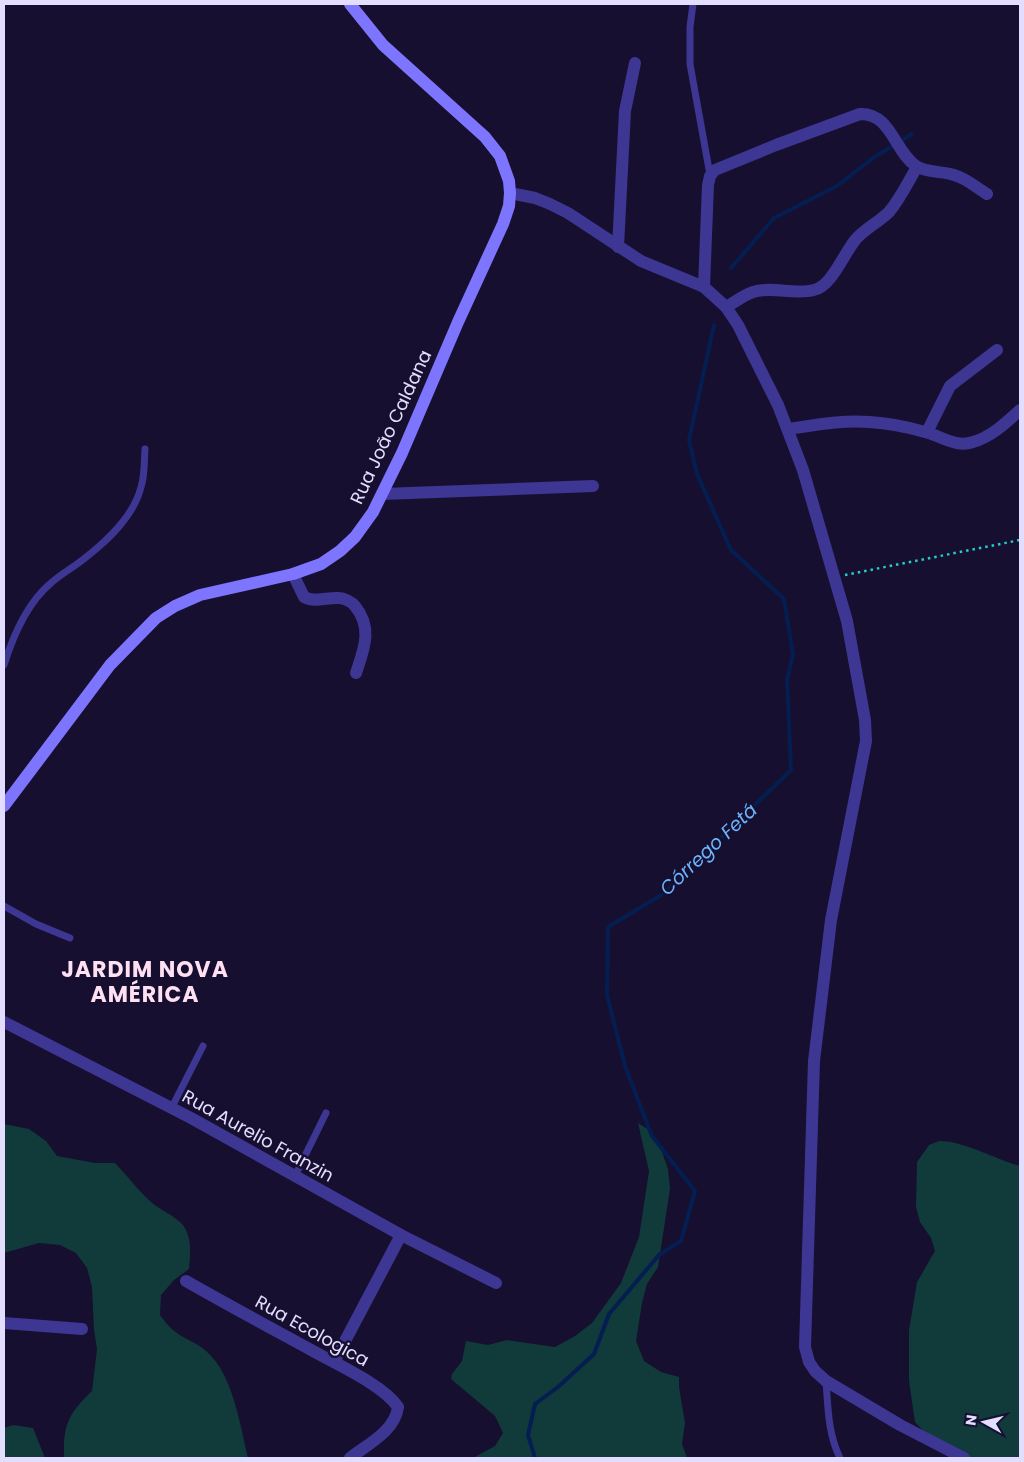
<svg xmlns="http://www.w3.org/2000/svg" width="1024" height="1462" font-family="Poppins,sans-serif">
  <rect width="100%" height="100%" fill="#160f2f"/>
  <g fill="#113a3a">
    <path d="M638,1123l11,7 11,16 8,23 2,20 -12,78 -11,17 -5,19 -6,38 8,20 17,11 18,5v10l6,36 -3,21 5,14h-214l22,-12 8,-13 -8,-17 -44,-37 1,-5 10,-13 4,-20 22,4 19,-5 48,7 20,-11 17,-13 29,-40 18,-46 10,-66z"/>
    <path d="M4,1124l25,5 17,12 11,15 38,7h20c14,14 25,31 41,43 10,7 25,13 30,24 6,12 4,27 3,39l-15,11 -13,15 -1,20c4,5 8,11 13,15 9,8 23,12 33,21 27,23 34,74 42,107h-184c-1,-33 4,-44 28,-67l5,-42 -3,-19 -2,-43 -5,-19 -11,-15 -16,-8 -21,-2 -35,10z"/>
    <path d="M939,1141c25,0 56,18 81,25v292h-54l-39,-23 -12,-13 -6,-41v-51l8,-48 18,-31 -4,-13 -11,-16 -4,-15 1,-45 12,-17z"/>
    <path d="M13,1425l20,3 12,30h-41v-30z"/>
  </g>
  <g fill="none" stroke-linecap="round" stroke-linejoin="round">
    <g stroke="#051e52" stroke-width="4">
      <path d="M731,268l43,-50 63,-32 36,-28 39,-24"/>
      <path d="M535,1458l-7,-23 7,-31 23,-17 36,-33 15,-40 50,-59 22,-14 14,-50 -43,-55 -27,-70 -18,-71 1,-68 55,-33 128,-124 -4,-90 6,-25 -9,-56 -53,-49 -34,-76 -8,-34 25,-115"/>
    </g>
    <path stroke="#24cdca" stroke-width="2.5" stroke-dasharray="2.5 4" stroke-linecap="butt" d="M845,575l175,-35"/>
    <g stroke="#3d3693" stroke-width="7">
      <path d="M693,4l-3,23v37l20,111"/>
      <path d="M4,665c9,-29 23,-62 47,-82 10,-9 23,-16 34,-25 23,-18 49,-42 56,-71 4,-12 3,-26 4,-38"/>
      <path d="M4,906l32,18 34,14"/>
      <path d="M171,1109l32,-63"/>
      <path d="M295,1176l31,-63"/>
      <path d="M826,1381c2,27 2,53 14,77"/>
    </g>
    <g stroke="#3d3693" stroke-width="12">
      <path d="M510,193l25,5 15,6 18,9 73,48 63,26 22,20 12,18 40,80 25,65 44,151 18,99 1,21 -35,179 -17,141 -9,286 4,15 6,9 11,10 74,44 64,33"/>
      <path d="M618,247l7,-136 10,-48"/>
      <path d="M704,287l4,-102 2,-9 5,-6 61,-25 84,-31c31,-1 34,37 56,52 10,7 27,5 38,9 12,3 23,13 33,19"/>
      <path d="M726,307c9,-5 18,-12 27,-15 19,-6 41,3 61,-2 18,-4 30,-37 42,-51 10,-11 23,-17 33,-27 11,-13 19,-30 28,-45"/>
      <path d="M789,429c26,-4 53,-9 80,-7 18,1 39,5 56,10 16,4 31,16 48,10 18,-5 34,-20 47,-32"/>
      <path d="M927,432l23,-46 47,-36"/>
      <path d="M383,494l210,-8"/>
      <path d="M293,574l11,23c11,6 23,0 35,1 5,0 13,4 16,8 18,22 9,43 1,67"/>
      <path d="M4,1022l187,96 210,117 95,48"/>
      <path d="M186,1281c42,24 85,47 127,70 25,14 70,34 85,56 -3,24 -30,37 -48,51"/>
      <path d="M4,1323l78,6"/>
      <path d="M334,1362l67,-127"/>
    </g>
    <path stroke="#7e75ff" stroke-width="12" d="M4,806l106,-141 46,-47 19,-12 25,-11 93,-21 28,-10 19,-13 15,-14 18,-25 29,-59 56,-131 45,-98 6,-18 1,-13 -1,-12 -9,-25 -15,-19 -102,-92 -33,-41"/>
  </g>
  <g text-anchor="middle" stroke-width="5" stroke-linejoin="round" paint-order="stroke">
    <g font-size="18" fill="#e3deff" stroke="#160f2f">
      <text transform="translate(391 427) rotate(-65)" y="6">Rua João Caldana</text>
      <text transform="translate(258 1136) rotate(29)" y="6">Rua Aurelio Franzin</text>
      <text transform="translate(312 1331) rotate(29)" y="6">Rua Ecologica</text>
    </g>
    <g font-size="19" font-style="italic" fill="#6cb4ff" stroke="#160f2f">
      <text transform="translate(708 849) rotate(-43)" y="7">Córrego Fetá</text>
    </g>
    <g font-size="22" font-weight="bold" letter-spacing="1" fill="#ffe0f2" stroke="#160f2f">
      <text x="145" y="977">JARDIM NOVA<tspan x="145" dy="25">AMÉRICA</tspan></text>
    </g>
  </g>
  <rect width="1024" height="1462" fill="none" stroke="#e3deff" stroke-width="10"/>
  <g transform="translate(984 1422) rotate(278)" stroke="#160f2f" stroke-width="4" paint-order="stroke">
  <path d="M0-4L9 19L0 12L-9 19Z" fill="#e3deff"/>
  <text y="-8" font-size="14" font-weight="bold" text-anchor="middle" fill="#e3deff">N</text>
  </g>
</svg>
